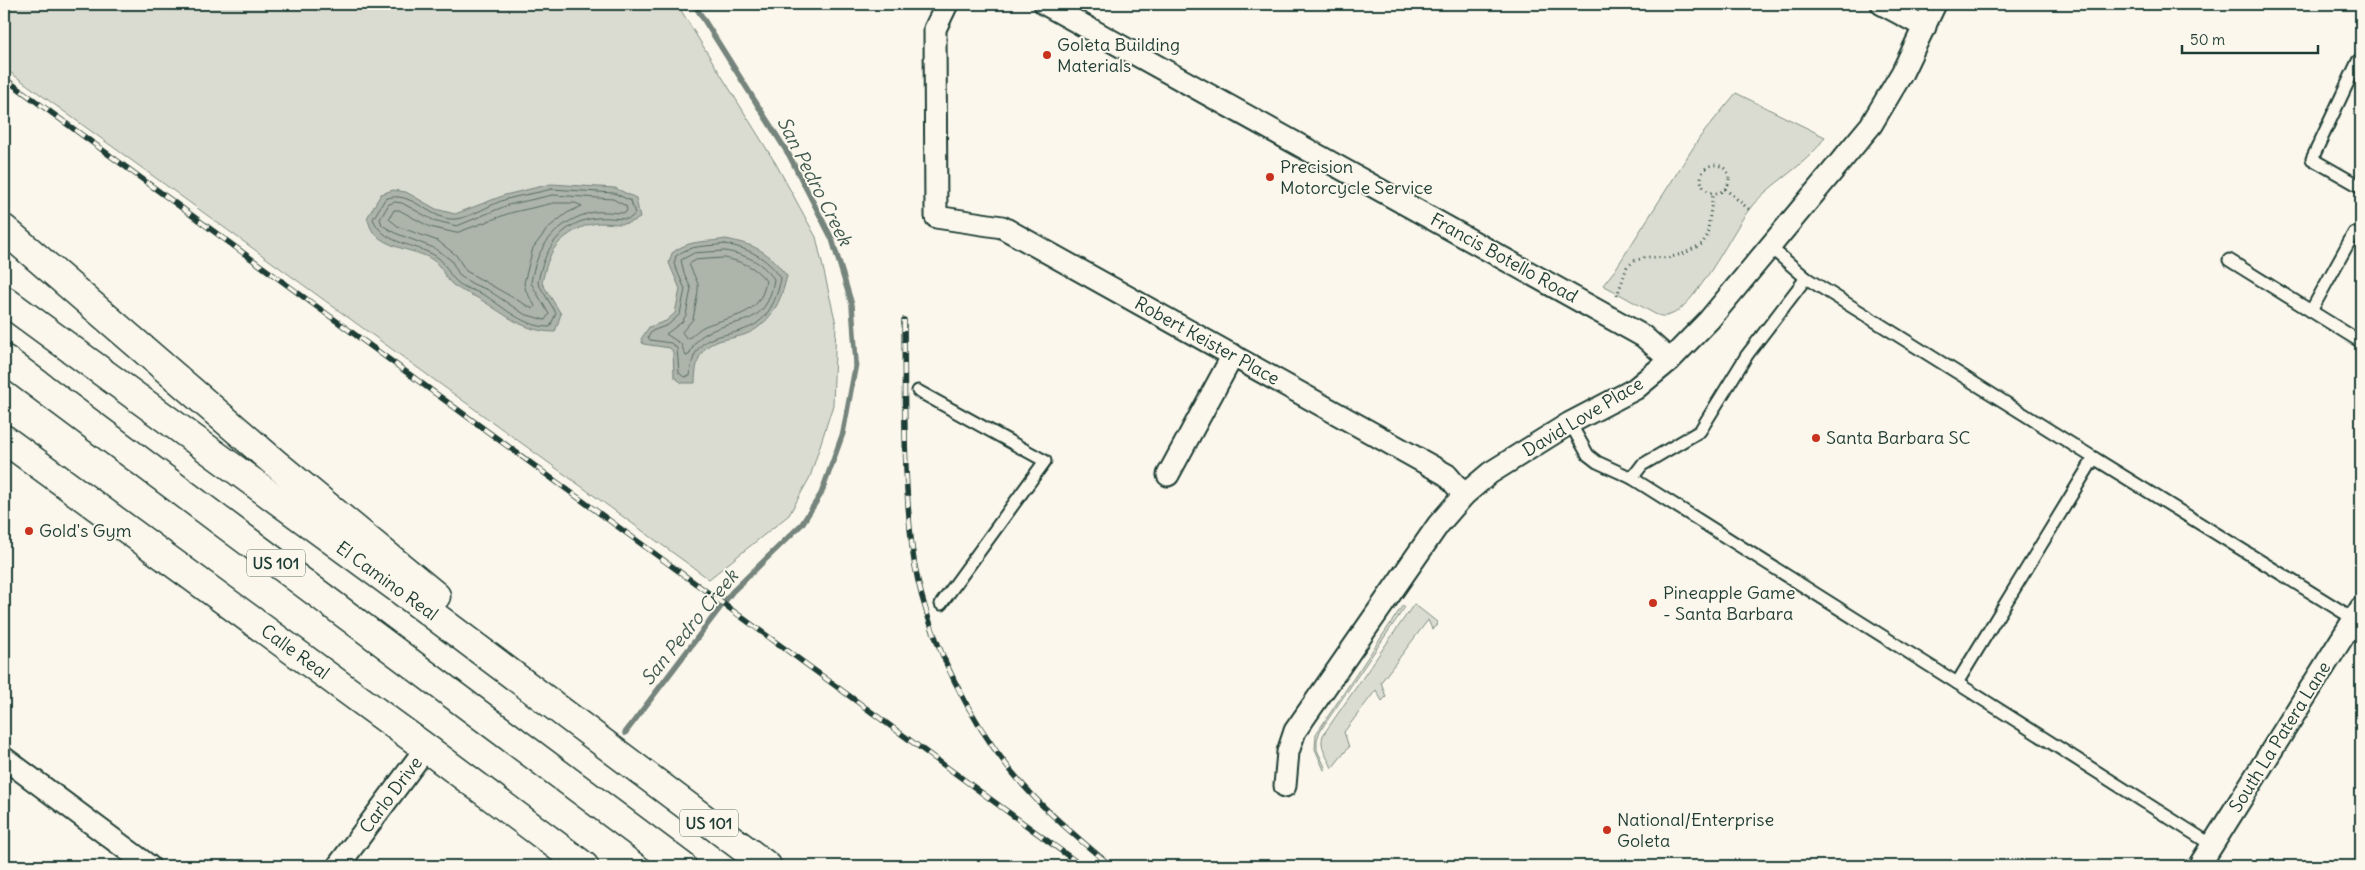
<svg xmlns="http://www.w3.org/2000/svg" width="2365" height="870" font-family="Delius,sans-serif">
  <rect width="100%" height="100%" fill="#fbf7ec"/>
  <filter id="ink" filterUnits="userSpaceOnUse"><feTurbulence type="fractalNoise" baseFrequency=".02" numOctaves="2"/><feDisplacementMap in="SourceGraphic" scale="10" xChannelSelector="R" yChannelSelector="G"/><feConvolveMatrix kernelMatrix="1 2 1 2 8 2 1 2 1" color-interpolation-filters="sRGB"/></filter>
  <g filter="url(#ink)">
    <g fill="#dbdcd1" stroke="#7d8c82">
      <path d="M4,4h673l99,160 40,73 20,87 -3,81 -23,72 -21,38 -80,64 -705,-511z"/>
      <path d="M1736,93l89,44c-20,32 -60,47 -80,78 -15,22 -51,93 -75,100 -6,2 -10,1 -15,-1l-52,-29 12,-15 85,-133z"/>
      <path d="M1414,604l23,18 -1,4 -4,3 -4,-9 -47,62 5,15 -4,4 -6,-11 -32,42 5,15 -17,21c-5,-12 -13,-20 -9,-33z"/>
      <path d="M1403,605l2,2 -85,124 -3,9v10l9,19 -2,1 -9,-21 1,-15z"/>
    </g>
    <g fill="#adb4aa" stroke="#74847b">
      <path d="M551,184l64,4 21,10 4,20c-15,9 -24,5 -41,5 -18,1 -42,16 -49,33 -4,9 -6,18 -8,27l19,31 -6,18c-30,0 -48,-16 -72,-31 -9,-6 -21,-9 -30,-16 -10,-8 -9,-19 -25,-28 -17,-8 -42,-9 -55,-25 -3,-4 -4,-10 -6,-14l14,-24 12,-4 13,2 30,17 19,5 50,-19z"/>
      <path d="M726,239c32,7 40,11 61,37 -5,20 -11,37 -27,50 -27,23 -64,-1 -65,57h-13l-8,-6 -1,-25 -3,-4 -27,-4 -2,-5 8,-12 17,-6 9,-8 5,-24 -11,-26 3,-10c18,-14 32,-10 54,-14z"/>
    </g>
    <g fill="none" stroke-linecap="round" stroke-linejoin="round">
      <g stroke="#586d63" stroke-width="1">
        <path d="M552,189l62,4 17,8 4,13 -6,5c-11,0 -22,-2 -32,-1 -36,3 -54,33 -59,65l18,30 -6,14c-26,0 -44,-18 -64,-31 -10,-6 -23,-7 -31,-16 -10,-10 -8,-19 -25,-27 -21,-10 -47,-10 -57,-34l12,-20c26,-11 46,23 71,20 17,-2 34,-15 51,-20 15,-4 30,-6 45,-10z"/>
        <path d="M553,195l60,4 13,7 1,4 -2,3c-10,0 -22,-2 -31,-1 -37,8 -58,35 -63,71l18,31 -4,6 -21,-6 -36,-24 -15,-6 -13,-8 -9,-16 -17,-12 -39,-15 -13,-8 -2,-6 9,-15 6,-2 7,1 31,17 24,6 51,-21z"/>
        <path d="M554,203h21l7,3 -15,7 -19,15 -15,20 -9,35 2,8 9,15 -2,3 -67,-38 -10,-16 -18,-14 -39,-14 -10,-8 5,-9h5l31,17 26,6 54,-20z"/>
        <path d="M725,244c25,5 41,13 56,34 -3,16 -10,36 -25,46 -30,18 -62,2 -66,52l-6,1 -5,-4 -2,-25 -6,-5 -21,-3 -2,-3 4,-6 16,-6 12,-11 5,-25 -11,-25 2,-8c15,-12 31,-9 49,-12z"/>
        <path d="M725,251c21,4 36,10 49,28 -8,53 -40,36 -72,57 -6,4 -10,12 -13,19l-3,1 -5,-12 -15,-10 16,-12 4,-7 5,-26 -7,-16 -3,-13 13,-7z"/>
        <path d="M725,258c17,4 30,8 41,23 -6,36 -33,34 -61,45 -7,3 -12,10 -18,13l-5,-7 11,-13 5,-27v-8l-9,-20 7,-4z"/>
      </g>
      <path stroke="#74847b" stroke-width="5.5" d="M625,733l107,-141 70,-68 19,-30 22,-61 13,-70 -4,-58 -20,-66 -43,-84 -95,-151"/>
      <g stroke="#1f3d34" stroke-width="15">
        <g id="service">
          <path d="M2361,59l-3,2 -46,98 49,28"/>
          <path d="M2229,260l82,51 43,-78 7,3"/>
          <path d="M2311,311l50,31"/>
          <path d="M918,391l127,70 -104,143"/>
          <path d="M1570,423l18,32 9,7 35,16 325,205 137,-225 -288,-180 -36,-31"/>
          <path d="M2094,458l260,161"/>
          <path d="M1632,478l10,-13 58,-34 47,-76 59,-77"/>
          <path d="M1957,683l255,162"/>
        </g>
      </g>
      <g stroke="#1f3d34" stroke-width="25">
        <g id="minor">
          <path d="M947,4l-12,25 1,188 66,10 445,248 17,20"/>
          <path d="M1045,4l598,332 27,24"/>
          <path d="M1882,4l43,23"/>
          <path d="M1168,475l65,-120"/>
          <path d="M4,758l145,108"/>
          <path d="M1285,786l3,-34 7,-21 143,-206 26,-30 26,-22 80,-50 65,-34 35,-29 39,-40 162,-195 31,-52 33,-69"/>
          <path d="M338,866l88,-118"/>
          <path d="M2199,866l162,-258"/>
        </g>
      </g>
      <g stroke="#1f3d34" stroke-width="31">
        <path id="secondary" d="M4,439l422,309 158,118"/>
      </g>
      <g stroke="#1f3d34" stroke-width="31">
        <g id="motorway">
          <path d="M4,229l271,234 161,133"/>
          <path d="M4,300l392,287 371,279"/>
          <path d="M4,359l678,507"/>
        </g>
      </g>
      <g stroke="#1f3d34" stroke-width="3" stroke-dasharray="1 4" stroke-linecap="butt">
        <circle cx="1715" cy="179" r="14"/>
        <path d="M1725,189l26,22"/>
        <path d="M1617,296l10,-29 7,-6 12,-4 22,1 17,-5 17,-9 5,-8 6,-42"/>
      </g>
      <use href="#service" stroke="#fbf7ec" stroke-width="11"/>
      <use href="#minor" stroke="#fbf7ec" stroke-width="21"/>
      <use href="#secondary" stroke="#fbf7ec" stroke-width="28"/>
      <use href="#motorway" stroke="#fbf7ec" stroke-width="28"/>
      <g stroke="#1f3d34" stroke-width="5.5">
        <g id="rail">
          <path d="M4,78l1078,788"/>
          <path d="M904,320c1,76 -1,152 8,227 11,87 62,188 123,251 24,25 50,46 76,68"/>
        </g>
      </g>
      <use href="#rail" stroke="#fbf7ec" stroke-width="4" stroke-dasharray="11" stroke-linecap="butt"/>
    </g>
  </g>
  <g fill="#c8321e" stroke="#fbf7ec" stroke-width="2">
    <circle cx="1047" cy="55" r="5"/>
    <circle cx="1270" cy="177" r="5"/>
    <circle cx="1816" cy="438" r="5"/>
    <circle cx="29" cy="531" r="5"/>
    <circle cx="1653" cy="603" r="5"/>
    <circle cx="1607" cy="830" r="5"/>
  </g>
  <g text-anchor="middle" stroke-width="4" stroke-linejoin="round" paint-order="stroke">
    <g fill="#fbf7ec" stroke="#61756b" stroke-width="1">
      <rect x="247" y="549.5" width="58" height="27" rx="4"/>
      <rect x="680" y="809.5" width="58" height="27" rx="4"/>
    </g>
    <g font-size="16" font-weight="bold" fill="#1f3d34">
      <text x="276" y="569">US 101</text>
      <text x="709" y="829">US 101</text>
    </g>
    <g font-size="18" fill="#1f3d34" stroke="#fbf7ec" text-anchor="start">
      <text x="1057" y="51">Goleta Building<tspan x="1057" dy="21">Materials</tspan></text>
      <text x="1280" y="173">Precision<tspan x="1280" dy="21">Motorcycle Service</tspan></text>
      <text x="1826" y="444">Santa Barbara SC</text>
      <text x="39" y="537">Gold's Gym</text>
      <text x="1663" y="599">Pineapple Game<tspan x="1663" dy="21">- Santa Barbara</tspan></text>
      <text x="1617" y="826">National/Enterprise<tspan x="1617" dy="21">Goleta</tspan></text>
    </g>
    <g font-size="18" fill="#1f3d34" stroke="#fbf7ec">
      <text transform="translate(1504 258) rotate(29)" y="6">Francis Botello Road</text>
      <text transform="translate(1207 341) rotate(29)" y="6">Robert Keister Place</text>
      <text transform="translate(1583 417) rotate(-31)" y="6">David Love Place</text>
      <text transform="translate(387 581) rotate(36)" y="6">El Camino Real</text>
      <text transform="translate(295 652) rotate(36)" y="6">Calle Real</text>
      <text transform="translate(2280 737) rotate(-58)" y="6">South La Patera Lane</text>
      <text transform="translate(391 795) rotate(-53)" y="6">Carlo Drive</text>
    </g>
    <g font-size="19" font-style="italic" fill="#425b52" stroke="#fbf7ec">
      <text transform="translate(815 181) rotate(63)" y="7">San Pedro Creek</text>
      <text transform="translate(689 627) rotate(-51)" y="7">San Pedro Creek</text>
    </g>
  </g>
  <rect width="2365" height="870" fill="none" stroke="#fbf7ec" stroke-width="20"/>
  <rect x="10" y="10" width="2345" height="850" fill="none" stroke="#1f3d34" stroke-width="2" filter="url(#ink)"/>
  <path d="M2182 45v8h136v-8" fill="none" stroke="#1f3d34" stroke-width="2.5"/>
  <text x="2190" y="45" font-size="15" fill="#1f3d34" stroke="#fbf7ec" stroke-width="4" paint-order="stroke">50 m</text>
</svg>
